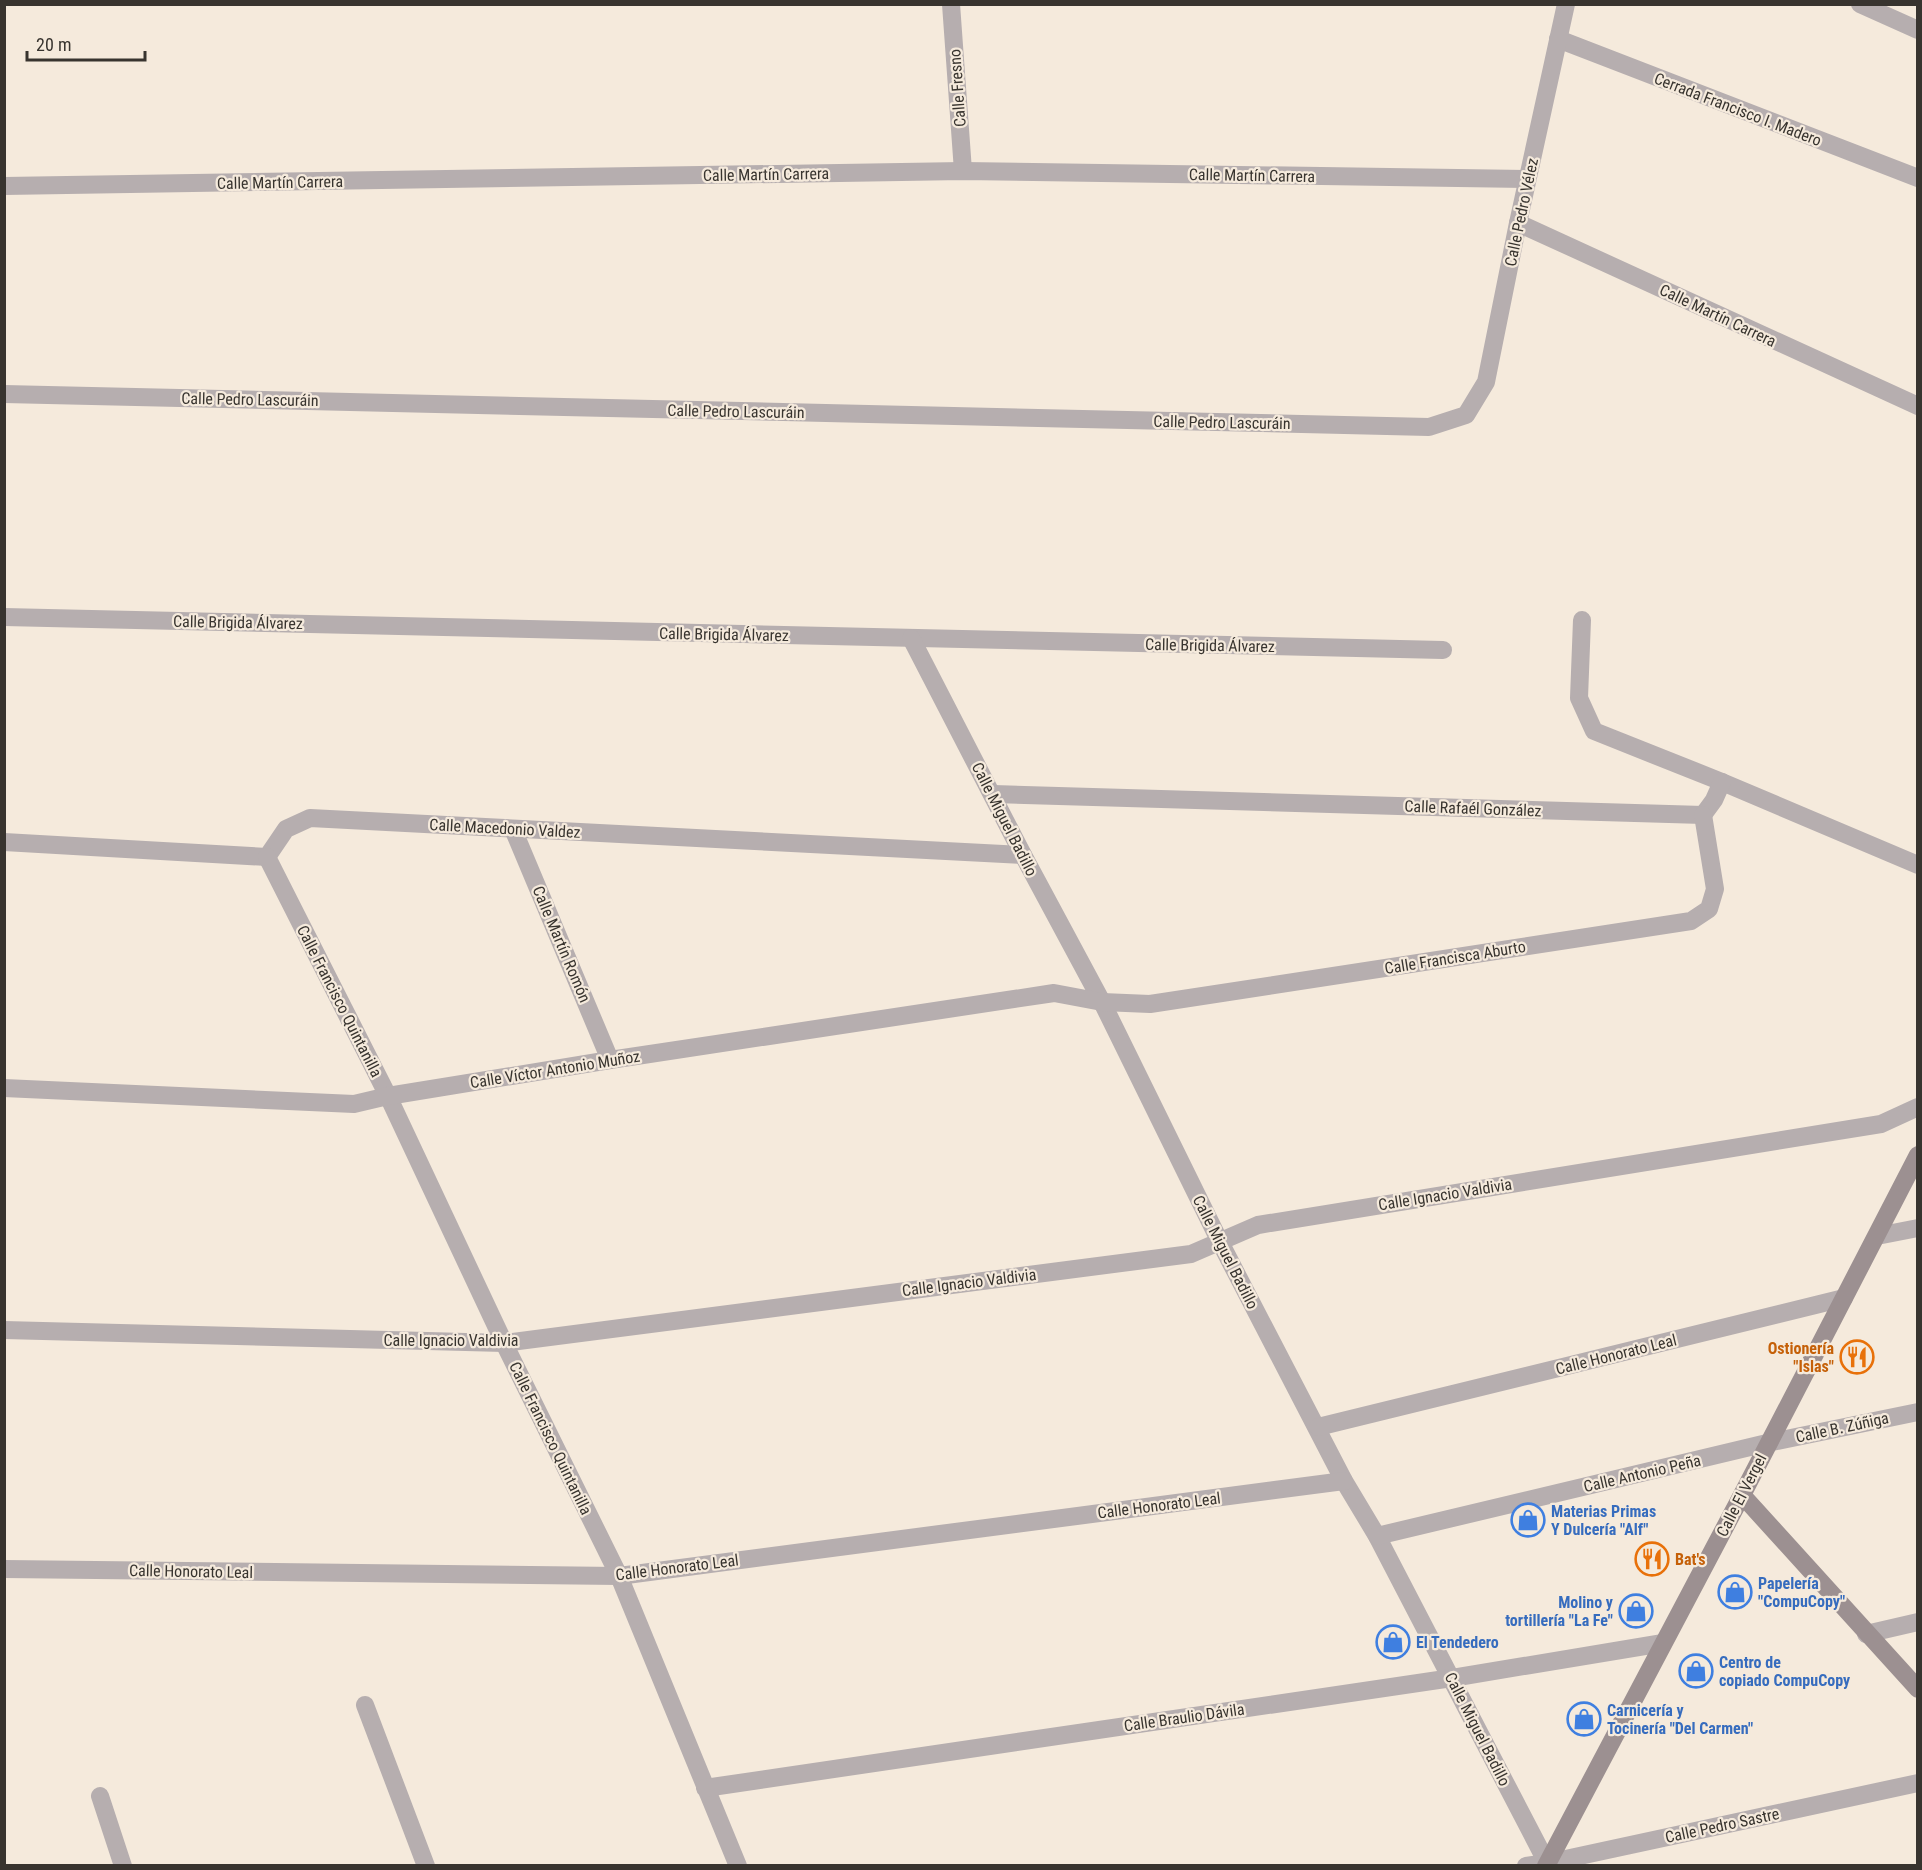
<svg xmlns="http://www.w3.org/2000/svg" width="1922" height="1870" font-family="'Roboto Condensed',sans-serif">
  <rect width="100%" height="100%" fill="#f5eadc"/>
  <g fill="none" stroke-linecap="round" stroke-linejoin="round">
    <g stroke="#b6aeaf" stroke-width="18">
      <path d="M951,4l12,167"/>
      <path d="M1860,4l58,26"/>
      <path d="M1558,39l360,139"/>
      <path d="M4,186l959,-15 564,8"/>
      <path d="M1518,223l400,183"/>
      <path d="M4,394l1425,33 37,-12 20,-33 32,-159 48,-219"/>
      <path d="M4,617l1439,33"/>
      <path d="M1582,620l-3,78 15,33 128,51 196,83"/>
      <path d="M911,638l112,217 79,147 117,238 125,241 33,55 170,327"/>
      <path d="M993,794l710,21 11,-15 8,-18"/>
      <path d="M513,829l97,231"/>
      <path d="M4,842l263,15 19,-28 24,-11 713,37"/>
      <path d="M267,857l121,239 116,247 115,233 119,290"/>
      <path d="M4,1088l350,16 34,-8 222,-36 444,-67 48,9 48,2 541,-83 18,-12 6,-20 -12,-74"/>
      <path d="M1877,1236l41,-8"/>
      <path d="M4,1330l500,13 687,-89 67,-29 623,-101 37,-17"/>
      <path d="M1318,1427l526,-129"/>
      <path d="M1377,1536l390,-93 151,-31"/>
      <path d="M4,1569l615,7 725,-95"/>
      <path d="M1866,1634l52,-12"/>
      <path d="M365,1705l61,161"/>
      <path d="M705,1788l747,-110 211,-35"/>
      <path d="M100,1796l23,70"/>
      <path d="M1526,1866l21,-3 371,-80"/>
    </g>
    <g stroke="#9c9091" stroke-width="18">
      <path d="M1742,1495l176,194"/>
      <path d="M1546,1866l196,-371 176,-340"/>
    </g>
  </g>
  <defs>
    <g id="restaurant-ring" transform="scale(1.725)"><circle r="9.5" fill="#f5eadc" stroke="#e8710a" stroke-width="1.5"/><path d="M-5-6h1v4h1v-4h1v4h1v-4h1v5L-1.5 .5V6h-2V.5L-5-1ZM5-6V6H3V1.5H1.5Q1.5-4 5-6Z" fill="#e8710a"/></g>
    <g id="shop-ring" transform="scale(1.725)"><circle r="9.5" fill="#f5eadc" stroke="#3f7fe0" stroke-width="1.5"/><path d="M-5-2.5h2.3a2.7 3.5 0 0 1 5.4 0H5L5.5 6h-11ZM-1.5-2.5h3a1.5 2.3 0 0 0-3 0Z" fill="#3f7fe0"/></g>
  </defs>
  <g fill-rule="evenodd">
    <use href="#restaurant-ring" x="1857" y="1357"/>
    <use href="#shop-ring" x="1528" y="1520"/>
    <use href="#restaurant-ring" x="1652" y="1559"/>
    <use href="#shop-ring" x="1735" y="1592"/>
    <use href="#shop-ring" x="1636" y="1611"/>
    <use href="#shop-ring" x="1393" y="1642"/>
    <use href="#shop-ring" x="1696" y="1671"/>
    <use href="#shop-ring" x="1584" y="1719"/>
  </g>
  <g text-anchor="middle" stroke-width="4.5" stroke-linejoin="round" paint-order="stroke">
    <g font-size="16" fill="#38342f" stroke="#f5eadc">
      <text transform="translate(957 88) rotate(-94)" y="6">Calle Fresno</text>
      <text transform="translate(1738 109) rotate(21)" y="6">Cerrada Francisco I. Madero</text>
      <text transform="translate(766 174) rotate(-1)" y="6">Calle Martín Carrera</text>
      <text transform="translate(1252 175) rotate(1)" y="6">Calle Martín Carrera</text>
      <text transform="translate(280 182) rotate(-1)" y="6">Calle Martín Carrera</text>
      <text transform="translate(1521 212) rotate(-78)" y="6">Calle Pedro Vélez</text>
      <text transform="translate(1718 315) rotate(25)" y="6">Calle Martín Carrera</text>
      <text transform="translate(250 399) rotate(1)" y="6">Calle Pedro Lascuráin</text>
      <text transform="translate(736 411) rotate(1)" y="6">Calle Pedro Lascuráin</text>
      <text transform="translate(1222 422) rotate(1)" y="6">Calle Pedro Lascuráin</text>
      <text transform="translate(238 622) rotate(1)" y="6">Calle Brigida Álvarez</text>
      <text transform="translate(724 634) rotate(1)" y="6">Calle Brigida Álvarez</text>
      <text transform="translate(1210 645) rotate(1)" y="6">Calle Brigida Álvarez</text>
      <text transform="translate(1473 808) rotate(2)" y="6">Calle Rafaél González</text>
      <text transform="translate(1005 819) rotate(63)" y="6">Calle Miguel Badillo</text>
      <text transform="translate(505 828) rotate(3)" y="6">Calle Macedonio Valdez</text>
      <text transform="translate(562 944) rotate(67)" y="6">Calle Martín Romón</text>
      <text transform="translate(1455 957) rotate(-9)" y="6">Calle Francisca Aburto</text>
      <text transform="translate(340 1001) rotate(63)" y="6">Calle Francisco Quintanilla</text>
      <text transform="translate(555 1069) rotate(-9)" y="6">Calle Víctor Antonio Muñoz</text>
      <text transform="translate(1445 1194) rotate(-9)" y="6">Calle Ignacio Valdivia</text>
      <text transform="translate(1226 1252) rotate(63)" y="6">Calle Miguel Badillo</text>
      <text transform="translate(969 1282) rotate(-7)" y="6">Calle Ignacio Valdivia</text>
      <text x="451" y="1346">Calle Ignacio Valdivia</text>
      <text transform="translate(1616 1354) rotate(-14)" y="6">Calle Honorato Leal</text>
      <text transform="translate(1842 1427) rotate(-12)" y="6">Calle B. Zúñiga</text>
      <text transform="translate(551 1438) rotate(64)" y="6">Calle Francisco Quintanilla</text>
      <text transform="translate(1642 1473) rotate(-13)" y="6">Calle Antonio Peña</text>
      <text transform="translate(1741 1495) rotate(-63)" y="6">Calle El Vergel</text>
      <text transform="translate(1159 1505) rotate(-7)" y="6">Calle Honorato Leal</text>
      <text transform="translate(677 1567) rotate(-7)" y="6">Calle Honorato Leal</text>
      <text transform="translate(191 1571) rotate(1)" y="6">Calle Honorato Leal</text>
      <text transform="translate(1184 1717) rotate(-8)" y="6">Calle Braulio Dávila</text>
      <text transform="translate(1478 1729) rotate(63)" y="6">Calle Miguel Badillo</text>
      <text transform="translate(1722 1825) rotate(-12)" y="6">Calle Pedro Sastre</text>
    </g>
    <g font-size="16" font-weight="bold" fill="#c56008" stroke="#f5eadc" text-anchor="end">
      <text x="1834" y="1354">Ostionería<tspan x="1834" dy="18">"Islas"</tspan></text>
      <text x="1675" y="1565" text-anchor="start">Bat's</text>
    </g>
    <g font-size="16" font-weight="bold" fill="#366cbe" stroke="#f5eadc" text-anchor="start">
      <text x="1551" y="1517">Materias Primas<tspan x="1551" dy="18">Y Dulcería "Alf"</tspan></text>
      <text x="1758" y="1589">Papelería<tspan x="1758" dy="18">"CompuCopy"</tspan></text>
      <text x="1613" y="1608" text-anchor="end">Molino y<tspan x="1613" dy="18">tortillería "La Fe"</tspan></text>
      <text x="1416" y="1648">El Tendedero</text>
      <text x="1719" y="1668">Centro de<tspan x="1719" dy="18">copiado CompuCopy</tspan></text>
      <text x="1607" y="1716">Carnicería y<tspan x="1607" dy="18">Tocinería "Del Carmen"</tspan></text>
    </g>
  </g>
  <rect width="1922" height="1870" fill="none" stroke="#38342f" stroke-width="12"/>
  <path d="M27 51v9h118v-9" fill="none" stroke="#38342f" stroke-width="3"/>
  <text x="36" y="51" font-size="18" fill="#38342f" stroke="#f5eadc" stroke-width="4.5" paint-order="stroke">20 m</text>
</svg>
